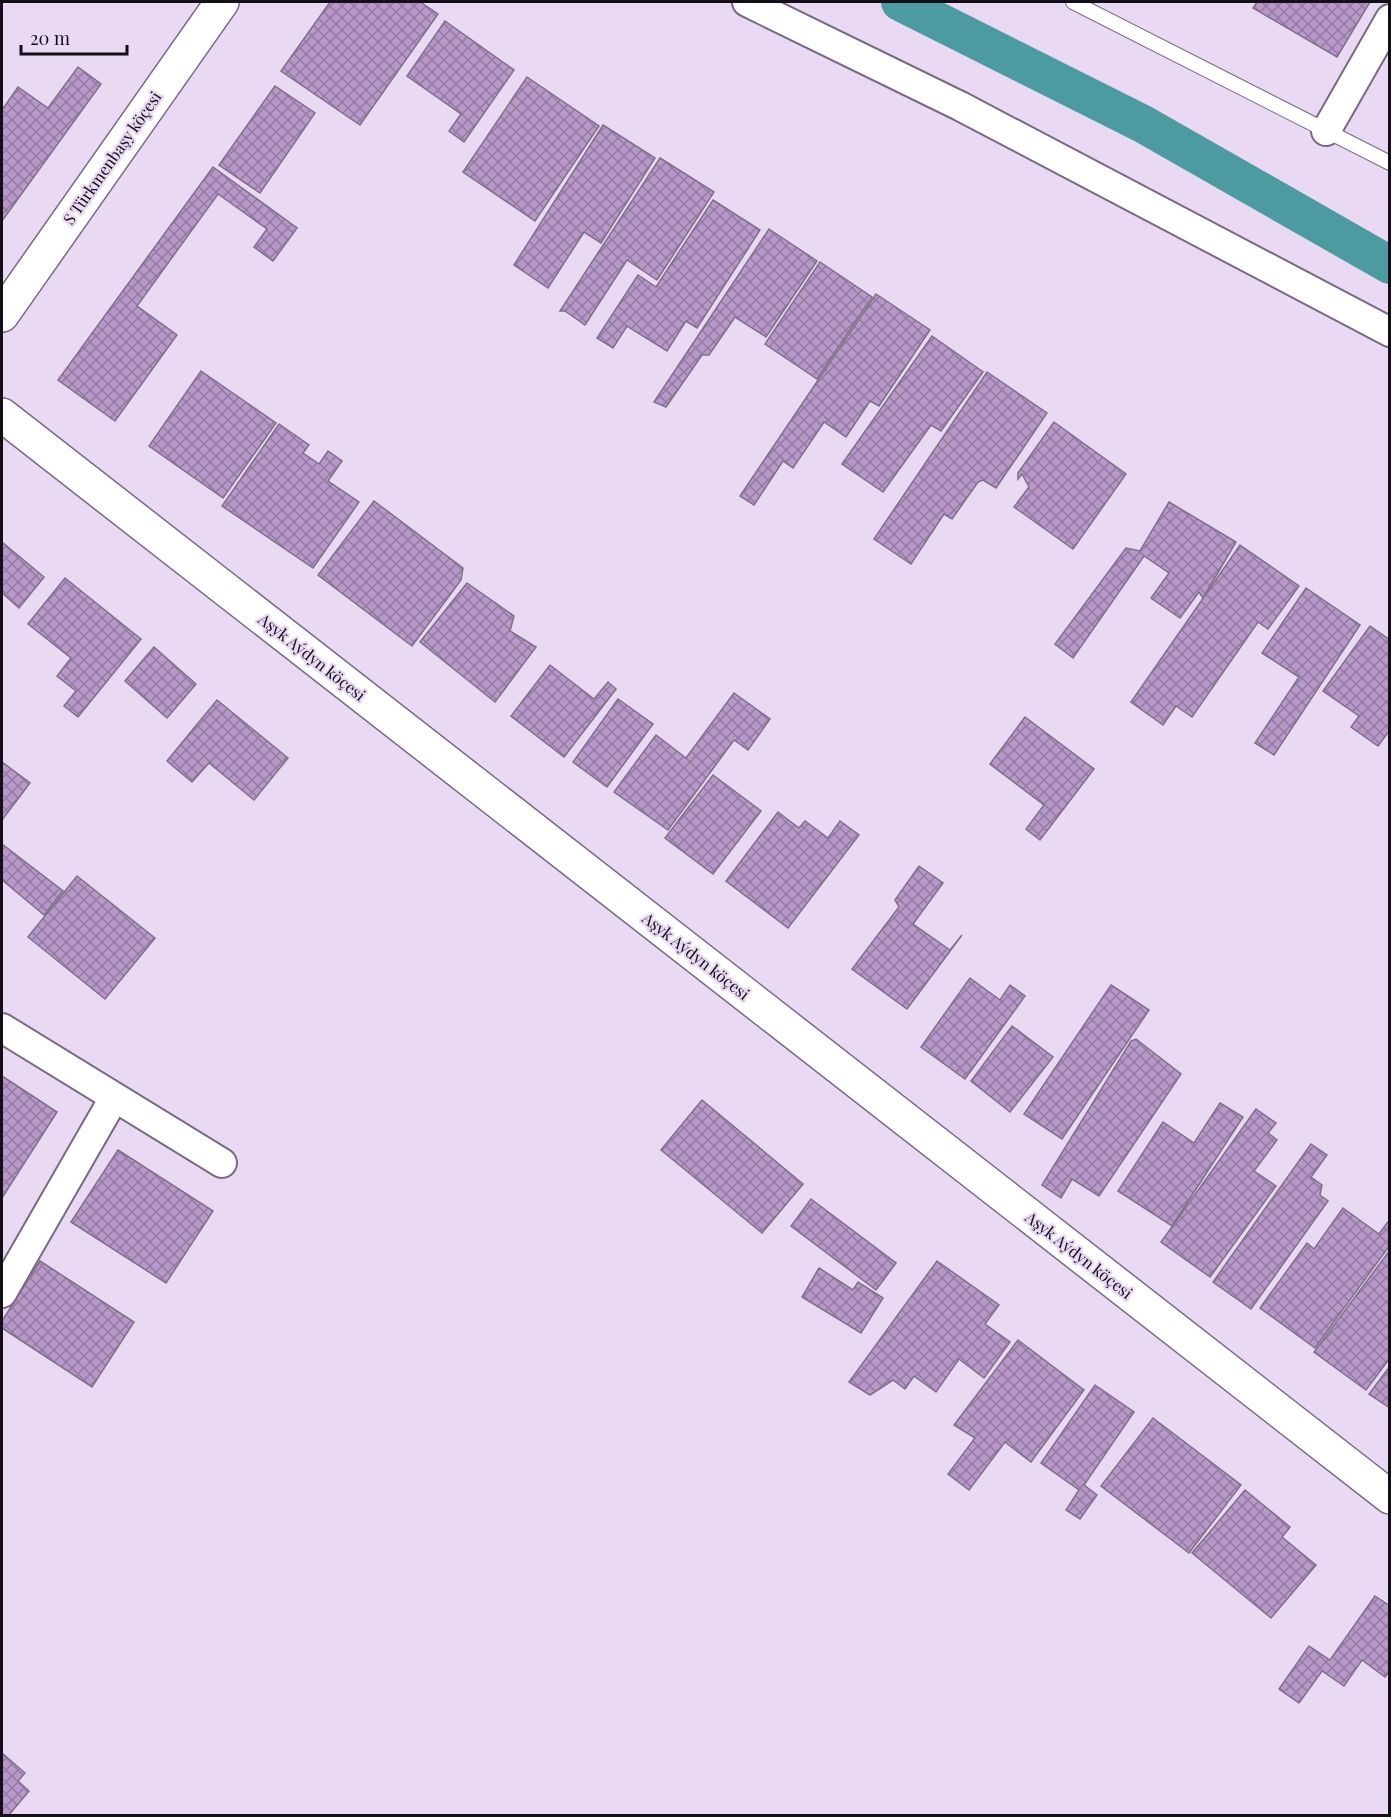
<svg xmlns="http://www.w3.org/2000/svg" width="1391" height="1817" font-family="'Playfair Display',serif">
  <defs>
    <pattern id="building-cross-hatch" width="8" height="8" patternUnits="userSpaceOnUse" patternTransform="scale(1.5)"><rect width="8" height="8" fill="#b798c9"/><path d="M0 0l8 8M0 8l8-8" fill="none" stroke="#947aa2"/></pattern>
  </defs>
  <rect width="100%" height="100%" fill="#e9d9f3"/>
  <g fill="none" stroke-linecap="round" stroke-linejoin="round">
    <path stroke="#4c9ba1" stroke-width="38" d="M900,2l243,122 247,141"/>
  </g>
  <g fill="url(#building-cross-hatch)" stroke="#7f7087" stroke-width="1.5">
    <path d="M330,2h90l18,12 -78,111 -79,-54z"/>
    <path d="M1257,2h113l-33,55 -84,-49z"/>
    <path d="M445,21l69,49 -50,72 -15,-11 12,-17 -54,-38z"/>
    <path d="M78,67l23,17 -99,137v-111l16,-23 30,21z"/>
    <path d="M527,77l72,49 -64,95 -72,-49z"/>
    <path d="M275,86l40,27 -55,80 -41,-28z"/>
    <path d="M603,125l52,33 -54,85 -17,-11 -36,56 -34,-23z"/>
    <path d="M660,158l54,34 -57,88 -30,-20 -42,65 -20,-14h-5z"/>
    <path d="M213,167l84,61 -24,33 -19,-14 13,-18 -49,-35 -81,112 40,29 -62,86 -57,-41z"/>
    <path d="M713,200l47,30 -63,98 -11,-7 -19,30 -40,-25 -14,22 -16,-10 41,-63 18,12z"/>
    <path d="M769,229l48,32 -51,76 -31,-20 -26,38h-7l-36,52 -12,-5z"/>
    <path d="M820,262l52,35 -55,82 -52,-35z"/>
    <path d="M876,294l54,36 -51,76 -9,-5 -24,36 -22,-15 -31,46 -10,-7 -29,44 -14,-9z"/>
    <path d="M932,336l51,36 -42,59 -10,-6 -48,67 -41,-28z"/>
    <path d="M201,371l75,52 -53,75 -74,-52z"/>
    <path d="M987,372l60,41 -51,75 -13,-8 -5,2 -26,37 -8,-5 -33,50 -37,-25z"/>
    <path d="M1054,422l72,52 -53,75 -59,-42 15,-20 -7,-13 -4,5v-6z"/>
    <path d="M279,424l30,21 -6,8 16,11 9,-13 14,10 -14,20 31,21 -46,66 -91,-62z"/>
    <path d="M374,501l89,67 -2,12 -49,66 -94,-71z"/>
    <path d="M1169,502l67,40 -33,56 -4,-6 -19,26 -29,-20 18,-25 -25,-17 -71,102 -18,-14 71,-96 14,3z"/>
    <path d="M2,542l42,35 -25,31 -17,-15z"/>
    <path d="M1240,545l59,41 -31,43 -10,-7 -66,95 -16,-11 -13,19 -32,-23z"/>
    <path d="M65,578l76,61 -63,78 -14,-11 12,-15 -19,-15 14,-18 -43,-34z"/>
    <path d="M467,583l47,33 -4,15 26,16 -41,55 -75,-60z"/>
    <path d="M1306,588l54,37 -86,130 -19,-12 44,-66 -37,-24z"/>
    <path d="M1370,626l20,14v90l-12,16 -27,-19 8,-11 -36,-25z"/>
    <path d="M154,647l42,37 -29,34 -42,-37z"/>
    <path d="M550,665l44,34 14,-17 8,7 -52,68 -53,-41z"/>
    <path d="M734,693l36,26 -22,31 -14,-10 -66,90 -54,-38 42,-57 30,23z"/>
    <path d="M618,699l35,25 -46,63 -34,-25z"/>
    <path d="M217,700l71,58 -34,42 -45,-37 -17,19 -25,-21z"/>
    <path d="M1025,717l69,52 -54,71 -14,-11 18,-24 -54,-41z"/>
    <path d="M2,762l28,21 -28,37z"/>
    <path d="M713,775l48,36 -48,63 -48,-36z"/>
    <path d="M778,812l21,16 6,-7 23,17 12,-17 19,14 -71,93 -62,-47z"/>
    <path d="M2,844l61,47 -19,24 -42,-35z"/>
    <path d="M919,866l24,17 -30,41 37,26 12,-15 -55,74 -55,-40 47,-62 -4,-7z"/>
    <path d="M77,876l78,62 -50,61 -77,-62z"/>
    <path d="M970,978l30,22 10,-15 15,11 -60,83 -44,-32z"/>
    <path d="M1111,985l38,25 -87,129 -38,-25z"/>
    <path d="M1012,1026l41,31 -43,55 -39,-31z"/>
    <path d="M1136,1039l45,35 -82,122 -27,-17 -11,19 -19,-13 89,-144z"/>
    <path d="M2,1076l55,36 -55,86z"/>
    <path d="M702,1100l101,84 -41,49 -101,-83z"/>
    <path d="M1220,1103l23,14 -71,109 -54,-35 45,-69 31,21z"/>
    <path d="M1256,1109l20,14 -8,10 9,7 -23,31 22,15 -66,91 -49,-35z"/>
    <path d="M1311,1144l16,11 -16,22 11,8 -2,10 8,6 -77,108 -38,-27z"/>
    <path d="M118,1150l95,61 -47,72 -95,-61z"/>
    <path d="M811,1199l85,64 -20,27 -85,-64z"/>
    <path d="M1343,1208l36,26 11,-15v26l-75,103 -55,-40 47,-65 7,6z"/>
    <path d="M1390,1250v108l-24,32 -52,-38z"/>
    <path d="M40,1261l94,61 -42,65 -90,-59v-7z"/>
    <path d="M937,1261l62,44 -14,19 25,18 -26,36 -25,-19 -23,33 -22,-16 -9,13 -12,-9 -23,15 -21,-13z"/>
    <path d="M819,1268l34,22 5,-8 25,16 -22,35 -59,-36z"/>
    <path d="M1018,1340l66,50 -53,72 -26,-20 -36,48 -21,-16 27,-36 -21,-13z"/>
    <path d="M1390,1366v42l-21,-14z"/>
    <path d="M1095,1385l39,27 -50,73 13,10 -17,24 -14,-9 13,-20 -38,-27z"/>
    <path d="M1153,1418l88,67 -52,68 -88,-67z"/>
    <path d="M1245,1490l45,37 -8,10 34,28 -45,53 -79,-65z"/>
    <path d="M1375,1596l15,10v65l-5,6 -23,-17 -18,26 -22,-15 -23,32 -20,-14 30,-43 21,14z"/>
    <path d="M2,1753l23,20 -7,8 11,10 -21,25h-6z"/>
  </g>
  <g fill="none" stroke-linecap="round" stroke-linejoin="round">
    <g stroke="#786a81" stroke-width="16">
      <path id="service" d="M1073,2l317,161"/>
    </g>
    <g stroke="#786a81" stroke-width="32">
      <g id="minor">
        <path d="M747,2l213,104 430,226"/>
        <path d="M1326,131l64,-112"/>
        <path d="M2,1028l220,135"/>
        <path d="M2,1293l112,-195"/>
      </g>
    </g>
    <g stroke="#786a81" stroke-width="36">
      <g id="secondary">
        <path d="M2,315l220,-313"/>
        <path d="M2,415l1388,1082"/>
      </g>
    </g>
    <use href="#service" stroke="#fff" stroke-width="14"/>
    <use href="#minor" stroke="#fff" stroke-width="28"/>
    <use href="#secondary" stroke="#fff" stroke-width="33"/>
  </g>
  <g text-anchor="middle" stroke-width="4.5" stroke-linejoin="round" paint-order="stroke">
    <g font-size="16" fill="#130e17" stroke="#e9d9f3">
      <text transform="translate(112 158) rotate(-55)" y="6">S Türkmenbaşy köçesi</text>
      <text transform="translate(312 657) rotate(38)" y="6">Aşyk Aýdyn köçesi</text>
      <text transform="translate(696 956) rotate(38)" y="6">Aşyk Aýdyn köçesi</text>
      <text transform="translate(1079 1255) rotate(38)" y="6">Aşyk Aýdyn köçesi</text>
    </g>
  </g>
  <rect width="1391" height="1817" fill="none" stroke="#130e17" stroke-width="6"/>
  <path d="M21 45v9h106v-9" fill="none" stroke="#130e17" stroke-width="3"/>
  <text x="30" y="45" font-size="18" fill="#130e17" stroke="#e9d9f3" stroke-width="4.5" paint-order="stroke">20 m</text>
</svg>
